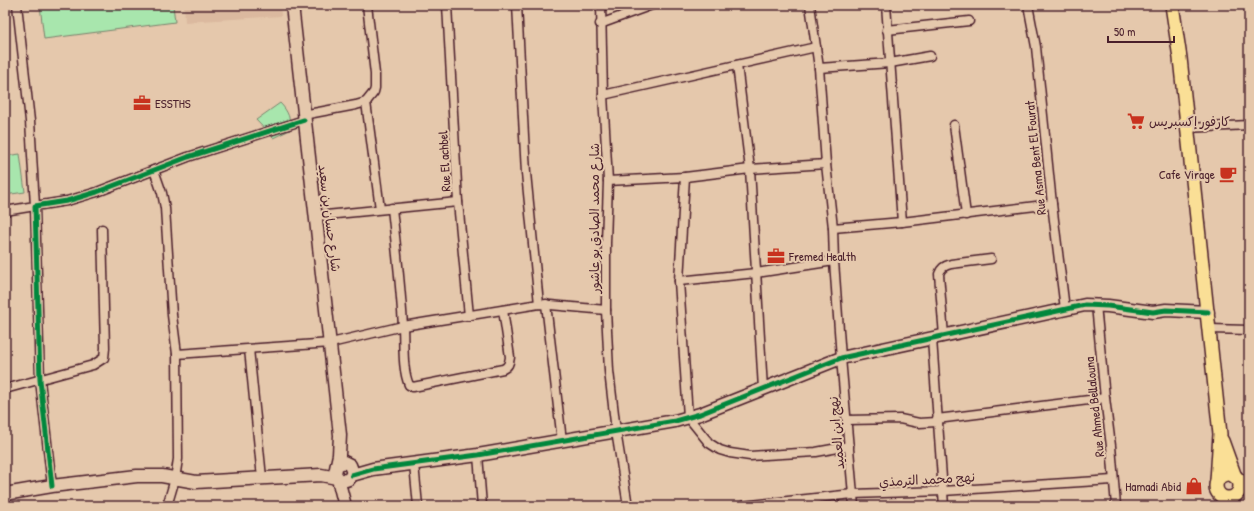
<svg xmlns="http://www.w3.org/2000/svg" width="1254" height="511" font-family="'Patrick Hand','Playpen Sans Arabic',sans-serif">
  <rect width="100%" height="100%" fill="#e5c8ac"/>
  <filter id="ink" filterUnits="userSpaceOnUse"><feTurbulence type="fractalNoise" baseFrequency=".025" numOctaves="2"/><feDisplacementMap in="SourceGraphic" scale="8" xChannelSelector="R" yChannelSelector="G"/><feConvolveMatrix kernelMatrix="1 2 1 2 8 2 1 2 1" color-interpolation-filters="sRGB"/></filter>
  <g filter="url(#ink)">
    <path fill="#dbb99f" d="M184,5h96l1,11 -96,6z"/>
    <g fill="#a8e6ad" stroke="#79826c">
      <path d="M40,5h133l2,17 -131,17z"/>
      <path d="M280,103c8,8 11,16 10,27l-17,8 -17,-18z"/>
      <path d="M20,154l5,38 -20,3v-39z"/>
    </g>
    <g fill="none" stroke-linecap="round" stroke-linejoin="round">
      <g stroke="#4a1f2b" stroke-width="11">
        <g id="street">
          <path d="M447,5l11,197 11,114"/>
          <path d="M517,5l9,168 13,131"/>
          <path d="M601,5l2,90 5,86 -2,62v67l3,61 7,60 12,75"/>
          <path d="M810,5l9,63 7,96 7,64 1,33 7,97 13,148"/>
          <path d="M886,5l16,217"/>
          <path d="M1028,5l8,42 16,157 13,105"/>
          <path d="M600,24l52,-19"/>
          <path d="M887,30l82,-9"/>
          <path d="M737,65l13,104 13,220"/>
          <path d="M819,68l71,-5 40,-7"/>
          <path d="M603,95l213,-48"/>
          <path d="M366,102l14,107"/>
          <path d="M303,115l53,-10 10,-3 8,-10 1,-4v-14l-8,-69"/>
          <path d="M954,125l12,90"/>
          <path d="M1187,128l62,-3"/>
          <path d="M154,170l8,23 3,15 7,107 5,39 1,105 -3,20 -8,27"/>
          <path d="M685,177l65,-8 76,-5"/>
          <path d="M608,181l77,-4 -6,104 9,136 21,26 11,7 10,3 20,3 66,-4 33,-6"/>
          <path d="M392,208c4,39 9,79 11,119 1,18 -1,42 6,58l4,2 90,-18c6,-3 6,-6 7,-12l-7,-47"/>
          <path d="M5,211l30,-5 -5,-85 -13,-116"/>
          <path d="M316,216l142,-14"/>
          <path d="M833,228l69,-6 150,-18"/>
          <path d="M679,281l77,-8 78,-12"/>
          <path d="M546,304l16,137"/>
          <path d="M1096,305l9,93 6,48 5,60"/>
          <path d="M1210,329l39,1"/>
          <path d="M944,336l-5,-62c2,-6 5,-8 12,-10l40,-5"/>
          <path d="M932,339l12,167"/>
          <path d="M249,349l13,129"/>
          <path d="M177,354l154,-11 72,-17 136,-22 67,6"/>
          <path d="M5,389l88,-24 11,-7 1,-10 -3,-119"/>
          <path d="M937,419l168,-21"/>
          <path d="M847,420l53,-1 19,4 18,-1"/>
          <path d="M478,455l4,51"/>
          <path d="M414,464l4,42"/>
          <path d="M1236,477l13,4"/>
          <path d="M52,486l-12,-106 -5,-174 32,-5 30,-9 91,-35 116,-37"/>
          <path d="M1239,492l10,-3"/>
          <path d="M742,506l111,-12 90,-3 170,-11"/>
        </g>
      </g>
      <g stroke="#4a1f2b" stroke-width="15">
        <g id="secondary">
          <path d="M292,5c15,143 33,286 48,430l-1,20 -4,18c2,7 8,9 14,6l4,-6 -3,-8 -6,-3 -7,3"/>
          <path d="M352,475l21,-6 105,-14 197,-34 25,-7 141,-56 244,-53 23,1 45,6 13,-2 42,2"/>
          <path d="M338,479l7,27"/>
          <path d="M5,494l47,-8 85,-10h25l34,6 125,-7 16,3"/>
        </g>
      </g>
      <g stroke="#4a1f2b" stroke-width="16">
        <g id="primary">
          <path d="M1172,5l8,53 40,376 -3,47"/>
          <path d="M1222,441l13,36"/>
          <circle cx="1228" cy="486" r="12"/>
        </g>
      </g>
      <use href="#street" stroke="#e5c8ac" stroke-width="8"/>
      <use href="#secondary" stroke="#e5c8ac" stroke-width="12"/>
      <use href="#primary" stroke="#fadf96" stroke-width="13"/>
      <g stroke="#e5c8ac" stroke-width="8">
        <g id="cycleway">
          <path d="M352,475l21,-6 105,-14 197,-34 25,-7 141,-56 244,-53 23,1 45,6 13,-2 42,2"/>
          <path d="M52,486l-12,-106 -5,-174 32,-5 30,-9 91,-35 116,-37"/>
        </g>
      </g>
      <use href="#cycleway" stroke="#00873e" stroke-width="5"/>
    </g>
  </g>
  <defs>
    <g id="office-bare" transform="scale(1.38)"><path d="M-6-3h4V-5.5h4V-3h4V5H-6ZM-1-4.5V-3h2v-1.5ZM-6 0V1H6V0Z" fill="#c8321e" stroke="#e5c8ac" stroke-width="2.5" paint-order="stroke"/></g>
    <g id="supermarket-bare" transform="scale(1.38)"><path d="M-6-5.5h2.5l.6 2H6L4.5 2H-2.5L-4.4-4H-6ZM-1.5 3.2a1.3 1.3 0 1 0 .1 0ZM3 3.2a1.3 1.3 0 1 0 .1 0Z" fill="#c8321e" stroke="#e5c8ac" stroke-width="2.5" paint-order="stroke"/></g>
    <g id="cafe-bare" transform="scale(1.38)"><path d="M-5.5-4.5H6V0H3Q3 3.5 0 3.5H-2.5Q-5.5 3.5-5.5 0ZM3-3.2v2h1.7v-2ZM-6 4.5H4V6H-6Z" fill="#c8321e" stroke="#e5c8ac" stroke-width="2.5" paint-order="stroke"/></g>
    <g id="shop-bare" transform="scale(1.38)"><path d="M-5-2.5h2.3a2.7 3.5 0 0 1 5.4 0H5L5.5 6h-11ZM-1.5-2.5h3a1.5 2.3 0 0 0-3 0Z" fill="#c8321e" stroke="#e5c8ac" stroke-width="2.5" paint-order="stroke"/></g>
  </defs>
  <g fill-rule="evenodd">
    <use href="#office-bare" x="142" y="103"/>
    <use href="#supermarket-bare" x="1136" y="121"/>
    <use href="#cafe-bare" x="1228" y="174"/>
    <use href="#office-bare" x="776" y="256"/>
    <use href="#shop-bare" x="1194" y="486"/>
  </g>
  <g text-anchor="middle" stroke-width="4" stroke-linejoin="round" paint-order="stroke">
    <g font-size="13" fill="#4a1f2b" stroke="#e5c8ac" text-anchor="start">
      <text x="155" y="108">ESSTHS</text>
      <text x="1149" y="126">كارفور إكسبريس</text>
      <text x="1215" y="179" text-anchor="end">Cafe Virage</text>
      <text x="789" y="261">Fremed Health</text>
      <text x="1181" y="491" text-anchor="end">Hamadi Abid</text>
    </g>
    <g font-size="13" fill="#4a1f2b" stroke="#e5c8ac">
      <text transform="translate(1035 158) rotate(-96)" y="5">Rue Asma Bent El Fourat</text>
      <text transform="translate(444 161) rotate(-93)" y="5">Rue El achbel</text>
      <text transform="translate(330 218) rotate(83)" y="5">شارع حسان بن سعيد</text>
      <text transform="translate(594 218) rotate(-90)" y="5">شارع محمد الصادق بو عاشور</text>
      <text transform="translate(1094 407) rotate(-96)" y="5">Rue Ahmed Bellalouna</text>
      <text transform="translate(836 433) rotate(-95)" y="5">نهج ابن العميد</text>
      <text transform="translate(927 479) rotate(-3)" y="5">نهج محمد الترمذي</text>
    </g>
  </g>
  <rect width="1254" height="511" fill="none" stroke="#e5c8ac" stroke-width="20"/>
  <rect x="10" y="10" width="1234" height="491" fill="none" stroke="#4a1f2b" stroke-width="1.5" filter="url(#ink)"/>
  <path d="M1108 36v6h66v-6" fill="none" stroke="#4a1f2b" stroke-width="2"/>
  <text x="1114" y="36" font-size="12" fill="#4a1f2b" stroke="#e5c8ac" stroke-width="3" paint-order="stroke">50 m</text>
</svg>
